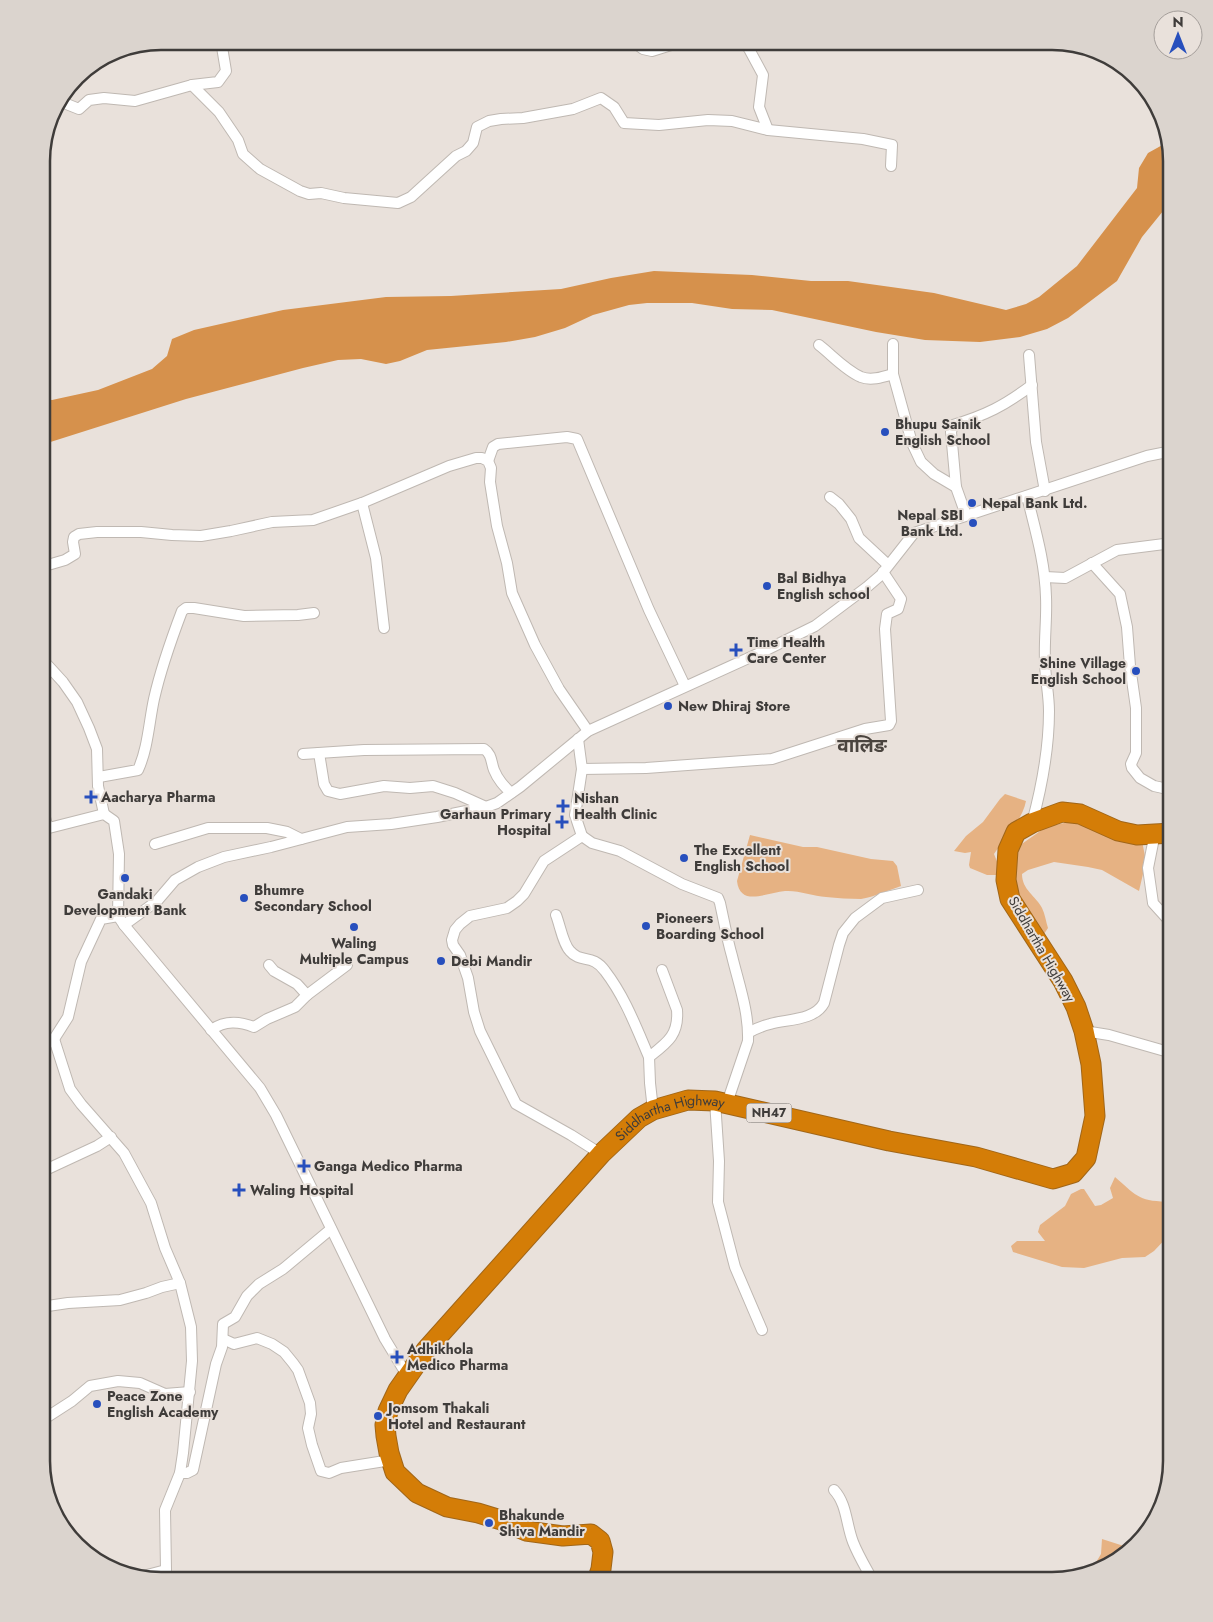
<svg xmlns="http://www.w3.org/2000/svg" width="1213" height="1622" font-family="Jost,'Noto Sans Devanagari',sans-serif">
  <rect width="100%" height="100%" fill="#e9e1db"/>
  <g fill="#e6b283">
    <path d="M1005,794l21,7c-3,18 -22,38 -32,53l4,10 -2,11h-9l-17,-7 -1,-3 2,-13 -6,1 -11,-2 12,-15 17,-14 17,-23z"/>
    <path d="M1073,821l69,20 4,20 -7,30 -37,-21 -14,-3 -34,-5 -26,8 -6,4c0,16 14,22 20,34 3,6 4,14 6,20l-4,6 -6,4 -27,-49 5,-41 30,-21z"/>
    <path d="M750,835l53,12h14l54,12 22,2 4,5 4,20c-12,4 -27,11 -40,13 -11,0 -24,-1 -35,-2 -13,-1 -28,-7 -41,-6 -17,1 -45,17 -48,-10z"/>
    <path d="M1115,1177c24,21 24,24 57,25v30l-18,19 -9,6 -23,1 -38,10 -22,-1 -49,-15 -2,-6 6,-5h28l-7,-9 2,-7 25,-19 6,-12 10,-5h3l11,17 6,-1 12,-7 -3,-10z"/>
    <path d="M1102,1539l28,9 -12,13 -26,8 9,-15z"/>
  </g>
  <path fill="#d6914c" d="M1166,143l6,18v39l-30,37 -25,44 -49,37 -21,11 -27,8 -40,5 -55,-2 -49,-8 -104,-22 -40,-1 -40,-6h-45l-18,2 -36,10 -28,13 -30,9 -29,5 -79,8 -27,11 -14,3 -25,-5 -23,1 -35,8 -117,31 -145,46v-47l11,2 46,-10 54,-21 15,-13 5,-17 22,-9 89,-20 103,-13 65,-1 110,-7 50,-11 43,-7 98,4 59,6h37l86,12 72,17 20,-6 13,-7 38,-31 60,-78 2,-20 9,-15z"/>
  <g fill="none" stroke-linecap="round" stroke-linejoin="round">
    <g stroke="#bfb8b2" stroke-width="12">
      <g id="street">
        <path d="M632,41l11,8 9,2 32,-10"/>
        <path d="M743,41l6,8 14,26 -4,32 9,23"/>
        <path d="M192,85l26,-3 8,-11 -5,-30"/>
        <path d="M59,101l20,8 10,-9 15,-2 31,3 57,-16 27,27 19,28 5,14 17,15 40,22 9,3 12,-1 23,5 54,5 13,-6 45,-41 10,-5 7,-8 4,-16 12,-6 12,-2 22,-1 50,-9 28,-11 13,9 10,16 35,2 49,-5 24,1 36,9 95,9 29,6 -1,21"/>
        <path d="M893,344v30l19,69 9,19 13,12 22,13"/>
        <path d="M819,345c13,10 26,25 42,32 10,4 22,0 32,-3"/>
        <path d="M1029,355l7,87 9,49"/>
        <path d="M488,461l5,-14 5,-3 69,-7 10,2 72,171 36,76"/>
        <path d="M1027,496c8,33 18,66 19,101 1,21 -2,43 -1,64 0,17 4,33 4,50 0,38 -7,75 -17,112"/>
        <path d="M830,497l9,7 12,15 8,19 29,27"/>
        <path d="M362,503l14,55 8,70"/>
        <path d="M966,515l-10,-28 -5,-55 2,-7c33,-10 51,-19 79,-40"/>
        <path d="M1092,563l28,31 7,33 3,39 6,42v45l-5,11 1,4 8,10 14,8 18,4"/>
        <path d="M41,567l24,-7 10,-6 -2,-12 1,-5 5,-3 18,-2h44l31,3 29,1 30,-5 41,-9 41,-2 49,-17 87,-37 27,-8h6l6,3 3,7 -1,14 7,44 10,37 5,30 23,52 24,44 29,42"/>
        <path d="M1045,577l20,1 52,-28 55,-7"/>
        <path d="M41,618l3,-5 -3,-9"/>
        <path d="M41,658l22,24 14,20 12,26 8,21 1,37 6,28"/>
        <path d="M578,739l4,30 -7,46 7,21 -38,25 -20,33 -7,7 -10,7 -37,8 -10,8 -5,6 -3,10 1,5 7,10 8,23 6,34 6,19 36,73 55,31 30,19"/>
        <path d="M319,753l5,31 4,7 12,3 44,-8 26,2 23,-2 22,7 31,14"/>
        <path d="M303,754l61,-4 120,-1c8,5 7,13 10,21 4,10 10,16 17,23"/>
        <path d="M582,769l64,-1 126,-9 93,-30 24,-4 2,-4 -6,-92 2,-15 11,-5 3,-10 -18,-27"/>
        <path d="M99,777l39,-7c10,-22 11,-48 16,-71 7,-31 17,-59 28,-88l4,-3h8l50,8 54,-1 16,-2"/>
        <path d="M41,804l7,24"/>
        <path d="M41,830l63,-16 10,7 5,33 -1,62 6,9 136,163 16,27 109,224 23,38"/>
        <path d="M1155,833l-7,35 5,35 19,21"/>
        <path d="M582,836l10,7 28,8 62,33 36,14 2,5c4,18 7,36 12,53 7,29 17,56 16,85l-21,62"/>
        <path d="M155,844l53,-16h59l20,4 14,7"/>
        <path d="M556,915c4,10 7,29 14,36 11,13 22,2 35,20 20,26 31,56 44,86"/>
        <path d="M124,925l33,-24 18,-21 23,-13 26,-10 47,-10 76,-20 44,-3 46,-7 49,-10 11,-4 23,-16 68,-56 176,-80 51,-25 52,-39 14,-12 33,-42 233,-77 25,-5"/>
        <path d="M269,965l5,6 23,13 10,11"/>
        <path d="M211,1030c14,-10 28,-9 43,-3l13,-8 28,-12 12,-12 40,-30"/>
        <path d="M1084,1031l25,4 63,18"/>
        <path d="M748,1033c7,-4 14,-7 22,-9 17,-5 44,-3 54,-21l15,-58 4,-12 12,-15 27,-20 36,-8"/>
        <path d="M54,1039l16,50 11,15 43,49 27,50 14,45 15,35 11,44 1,34 -9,92 -3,20 -15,37 1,60 -23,6"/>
        <path d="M41,1048l13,-9 14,-22 13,-55 20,-43 17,-3"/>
        <path d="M715,1101l4,60 -1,41 17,65 27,63"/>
        <path d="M653,1110l-3,-27 -1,-26c18,-14 30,-22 28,-47l-15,-40"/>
        <path d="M41,1172l56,-26 14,-9"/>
        <path d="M41,1307l27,-4 52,-3 26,-7 16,-6 18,-4"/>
        <path d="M223,1339l11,5 23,-6 15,6 12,8 9,11 5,7 12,33 1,11 -3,14 4,17 9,26 8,2 12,-5 50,-8"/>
        <path d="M41,1421l31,-20 18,-15 28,-5 22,2 25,11 25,-2"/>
        <path d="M180,1473h7l6,-3 23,-106 6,-17 1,-23 12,-7 12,-21 12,-12 24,-15 48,-40"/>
        <path d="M834,1490c13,14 12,34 19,52 5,13 13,26 20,39"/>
        <path d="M597,1579l24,2"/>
      </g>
    </g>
    <g stroke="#a06619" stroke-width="21">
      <g id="highway">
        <path id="s1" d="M597,1581l4,-12 2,-17 -3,-11 -9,-7 -28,2 -37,-5 -25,-11 -23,-7 -31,-6 -30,-14 -22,-21 -6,-19 -3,-17 -1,-11 3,-14 10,-21 28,-40 175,-196 38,-36 14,-8 35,-10 27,1 174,40 87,16 77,22 20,-6 13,-15 9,-42 -4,-52 -7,-33 -8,-24 -13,-26 -53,-82 -4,-19 2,-30 8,-18 16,-9 30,-11 18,2 38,17 19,4 35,-2"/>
      </g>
    </g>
    <use href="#street" stroke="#fff" stroke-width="10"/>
    <use href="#highway" stroke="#d47d07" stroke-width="19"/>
  </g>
  <g fill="#274fbd" stroke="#e9e1db" stroke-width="2">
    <circle cx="885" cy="432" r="5"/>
    <circle cx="972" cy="503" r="5"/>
    <circle cx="973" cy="523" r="5"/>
    <circle cx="767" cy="586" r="5"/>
    <path d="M733.5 642.5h5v5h5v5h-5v5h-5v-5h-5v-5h5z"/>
    <circle cx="1136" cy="671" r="5"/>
    <circle cx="668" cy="706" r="5"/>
    <path d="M88.5 789.5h5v5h5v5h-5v5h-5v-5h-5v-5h5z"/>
    <path d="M560.5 798.5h5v5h5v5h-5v5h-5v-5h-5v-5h5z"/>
    <path d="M559.5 814.5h5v5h5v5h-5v5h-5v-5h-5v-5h5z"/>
    <circle cx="684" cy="858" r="5"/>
    <circle cx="125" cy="878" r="5"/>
    <circle cx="244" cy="898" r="5"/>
    <circle cx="646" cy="926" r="5"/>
    <circle cx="354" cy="927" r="5"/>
    <circle cx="441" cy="961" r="5"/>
    <path d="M301.5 1158.5h5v5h5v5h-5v5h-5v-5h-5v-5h5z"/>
    <path d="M236.5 1182.5h5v5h5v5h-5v5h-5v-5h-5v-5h5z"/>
    <path d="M394.5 1349.5h5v5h5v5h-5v5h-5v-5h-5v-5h5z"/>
    <circle cx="97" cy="1404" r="5"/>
    <circle cx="378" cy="1416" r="5"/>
    <circle cx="489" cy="1523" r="5"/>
  </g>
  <g text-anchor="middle" stroke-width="4" stroke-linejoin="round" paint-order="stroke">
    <rect fill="#e9e1db" stroke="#726e6a" stroke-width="1" x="746.5" y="1103.5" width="45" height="19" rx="4"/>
    <g font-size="12" font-weight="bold" fill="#3f3c3a">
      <text x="769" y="1117">NH47</text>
    </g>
    <g font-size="14" font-weight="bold" fill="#3f3c3a" stroke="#e9e1db" text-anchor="start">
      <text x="895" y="429">Bhupu Sainik<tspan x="895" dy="16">English School</tspan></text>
      <text x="982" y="508">Nepal Bank Ltd.</text>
      <text x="963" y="520" text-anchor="end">Nepal SBI<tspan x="963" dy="16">Bank Ltd.</tspan></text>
      <text x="777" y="583">Bal Bidhya<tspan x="777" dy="16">English school</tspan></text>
      <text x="747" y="647">Time Health<tspan x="747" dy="16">Care Center</tspan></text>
      <text x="1126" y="668" text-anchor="end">Shine Village<tspan x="1126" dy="16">English School</tspan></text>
      <text x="678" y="711">New Dhiraj Store</text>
      <text x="101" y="802">Aacharya Pharma</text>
      <text x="574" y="803">Nishan<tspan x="574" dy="16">Health Clinic</tspan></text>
      <text x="551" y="819" text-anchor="end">Garhaun Primary<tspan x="551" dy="16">Hospital</tspan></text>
      <text x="694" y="855">The Excellent<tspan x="694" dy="16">English School</tspan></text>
      <text x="254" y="895">Bhumre<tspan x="254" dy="16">Secondary School</tspan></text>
      <text x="125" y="899" text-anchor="middle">Gandaki<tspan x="125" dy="16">Development Bank</tspan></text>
      <text x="656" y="923">Pioneers<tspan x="656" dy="16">Boarding School</tspan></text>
      <text x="354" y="948" text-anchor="middle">Waling<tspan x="354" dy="16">Multiple Campus</tspan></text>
      <text x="451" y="966">Debi Mandir</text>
      <text x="314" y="1171">Ganga Medico Pharma</text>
      <text x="250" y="1195">Waling Hospital</text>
      <text x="407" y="1354">Adhikhola<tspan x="407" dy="16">Medico Pharma</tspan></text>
      <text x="107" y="1401">Peace Zone<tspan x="107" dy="16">English Academy</tspan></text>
      <text x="388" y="1413">Jomsom Thakali<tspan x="388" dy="16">Hotel and Restaurant</tspan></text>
      <text x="499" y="1520">Bhakunde<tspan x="499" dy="16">Shiva Mandir</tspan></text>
    </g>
    <g font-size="14" fill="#3f3c3a" stroke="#e9e1db">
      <text transform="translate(1042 949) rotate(60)" y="5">Siddhartha Highway</text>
      <text dy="5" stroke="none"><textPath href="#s1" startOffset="744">Siddhartha Highway</textPath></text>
    </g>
    <g font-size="19" font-weight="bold" fill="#4a443f" stroke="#e9e1db">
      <text x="862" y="752">वालिङ</text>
    </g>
  </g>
  <path d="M0 0H1213V1622H0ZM161 50H1052A111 111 0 0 1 1163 161V1461A111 111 0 0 1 1052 1572H161A111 111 0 0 1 50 1461V161A111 111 0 0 1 161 50Z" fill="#dbd4ce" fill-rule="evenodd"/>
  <path fill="none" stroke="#3f3c3a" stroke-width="2.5" d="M161 50H1052A111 111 0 0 1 1163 161V1461A111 111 0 0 1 1052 1572H161A111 111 0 0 1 50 1461V161A111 111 0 0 1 161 50Z"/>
  <g transform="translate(1178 35)"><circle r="24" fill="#e9e1db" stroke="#a59f9b"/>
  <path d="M0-4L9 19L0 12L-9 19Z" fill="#274fbd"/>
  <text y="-8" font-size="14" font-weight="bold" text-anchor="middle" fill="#3f3c3a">N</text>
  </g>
</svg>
